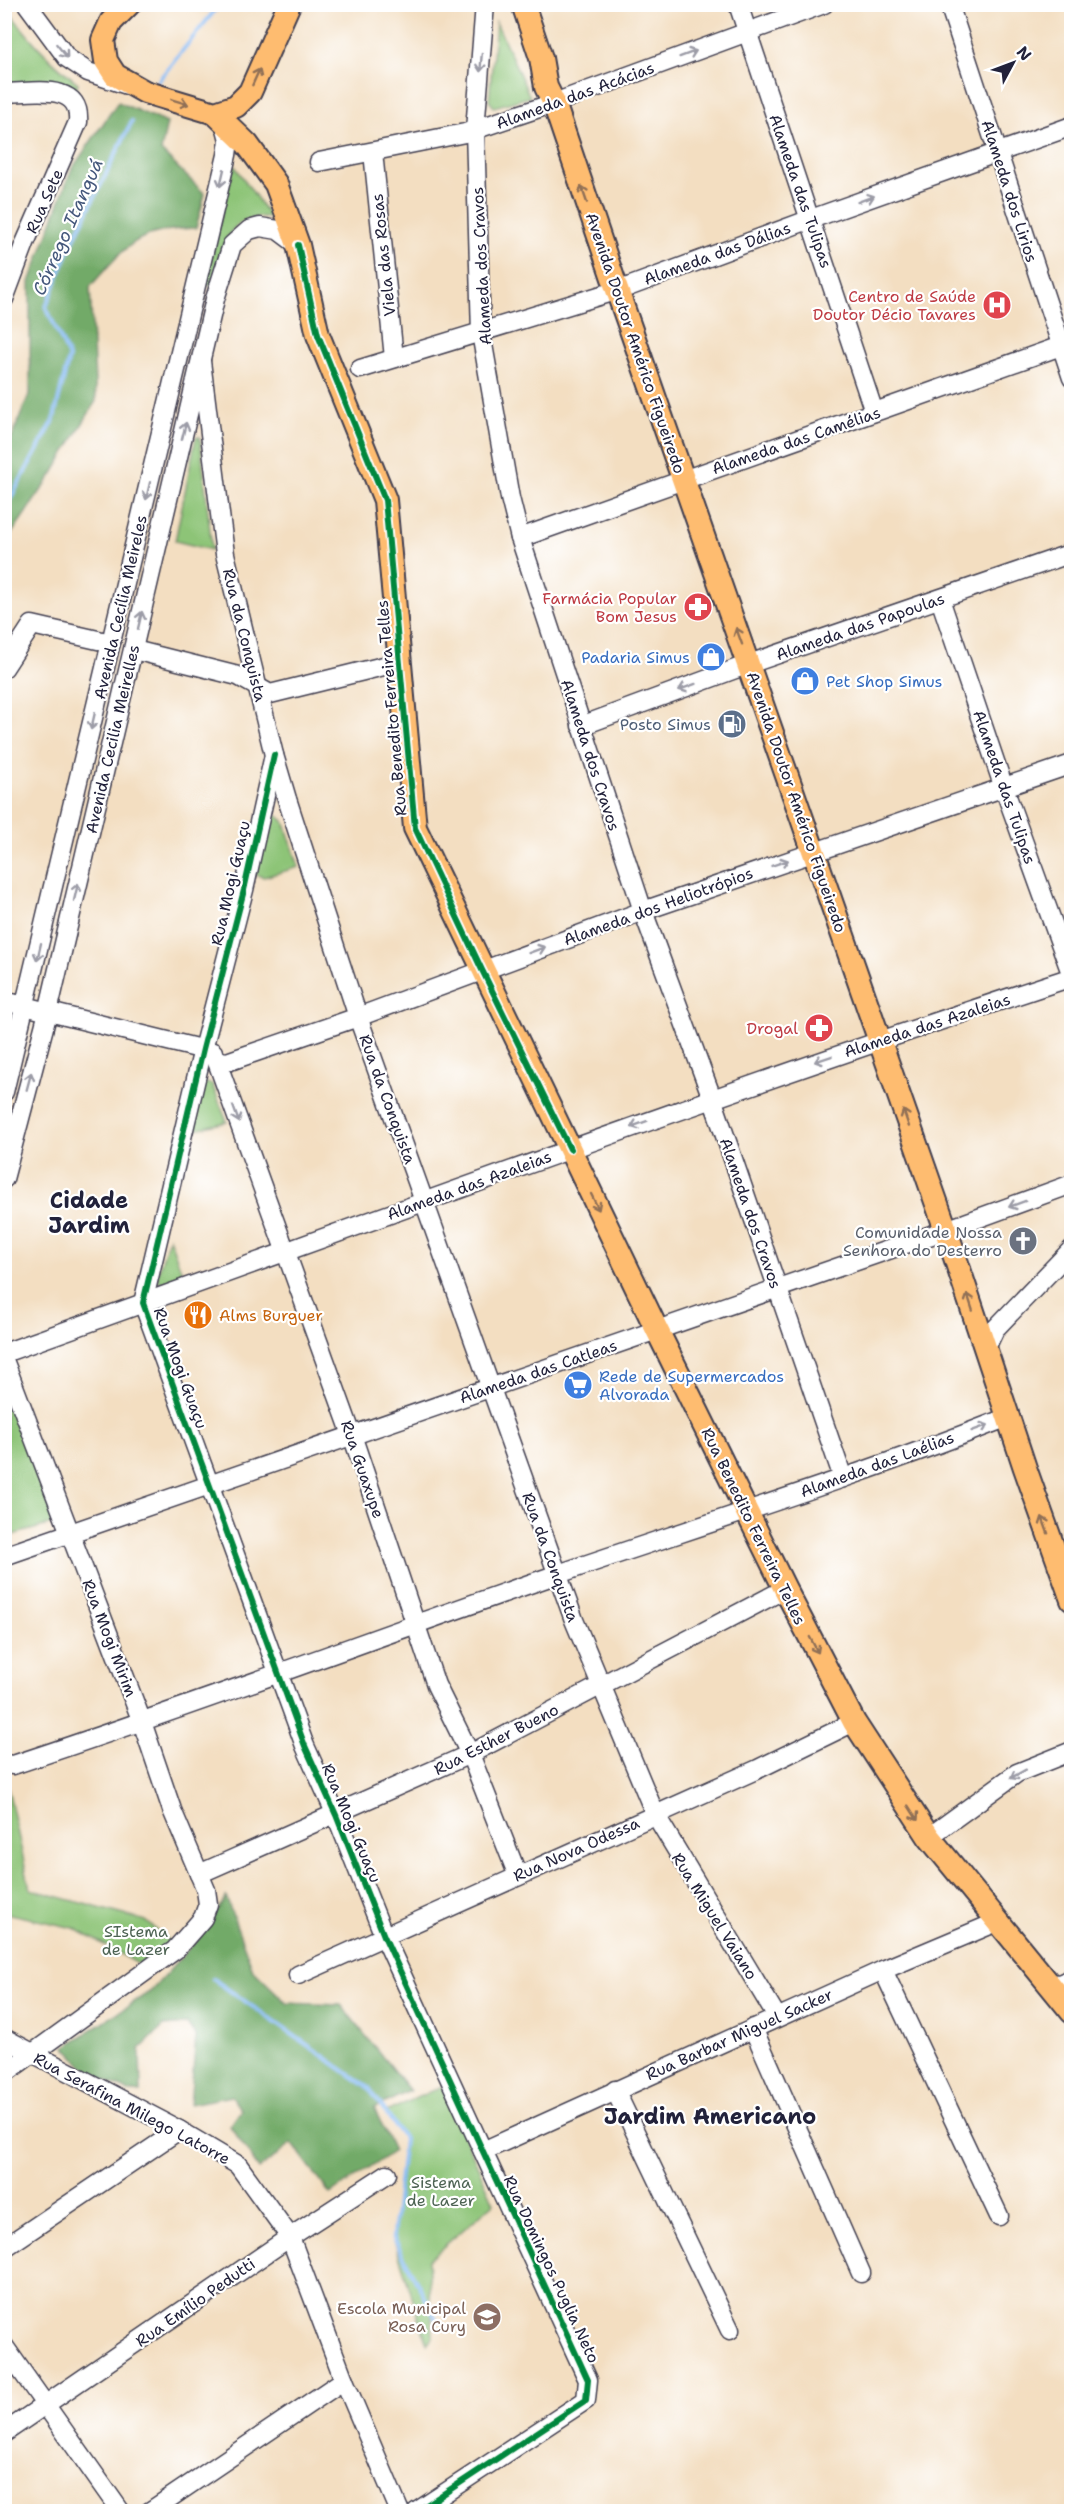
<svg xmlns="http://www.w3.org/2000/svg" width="1076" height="2516" font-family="'Shantell Sans',sans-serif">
  <rect width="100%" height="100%" fill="#fff"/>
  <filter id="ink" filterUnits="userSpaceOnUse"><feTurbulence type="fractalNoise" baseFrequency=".0167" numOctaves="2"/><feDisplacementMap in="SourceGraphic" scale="12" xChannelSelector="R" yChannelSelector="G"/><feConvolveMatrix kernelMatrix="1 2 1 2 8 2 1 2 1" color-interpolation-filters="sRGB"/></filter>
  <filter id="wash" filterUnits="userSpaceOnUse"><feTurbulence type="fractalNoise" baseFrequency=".008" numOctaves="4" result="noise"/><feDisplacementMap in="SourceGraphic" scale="24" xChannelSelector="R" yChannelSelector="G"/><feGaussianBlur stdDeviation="1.35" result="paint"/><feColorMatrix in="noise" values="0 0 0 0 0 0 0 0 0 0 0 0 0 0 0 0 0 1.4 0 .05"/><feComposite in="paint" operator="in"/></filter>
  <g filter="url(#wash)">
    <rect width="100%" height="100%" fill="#f3dec1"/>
    <g fill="#8dc477" stroke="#587359" stroke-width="1.5">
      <path d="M4,5c24,32 42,53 74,78l-2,6 -22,-5h-49z"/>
      <path d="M496,22l34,75 -36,10 -5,-6z"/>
      <path d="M234,165l36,52c-45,-3 -49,34 -58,69l-8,-2z"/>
      <path d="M196,437h4l12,113 -37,-9z"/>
      <path d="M271,814l7,2 6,5 15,46 -35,10 -8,-2 10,-54z"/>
      <path d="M205,1083l7,1 15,38 -36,8 9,-44z"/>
      <path d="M169,1237l14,38 -21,8 -4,-2 -1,-4z"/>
      <path d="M5,1390l51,133 -51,14h-1z"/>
      <path d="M7,1784l23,105 116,32 25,22 -31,22 -66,-37 -69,-15 -1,-128z"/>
      <path d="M442,2086l52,117 -66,57 5,76 -6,8 -34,-108 11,-97 -18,-27z"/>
    </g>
    <g fill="#72aa68" stroke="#4a6652" stroke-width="1.5">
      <path d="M118,102l49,21 -6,28 44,43 -9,34c-60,2 -68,16 -106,59l6,114 -44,74 -47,68v-89l25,-62v-110l41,-112z"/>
      <path d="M226,1897l27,73 34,33 54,2 69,86 -36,17 20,43 -64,43 -38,-51 -33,26 -29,-43 11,-16 -10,-14 -41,8 6,-67 -9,-13 -23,2 -24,23 1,44 -13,-2 -38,-18 -25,-26 86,-56 52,-58z"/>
    </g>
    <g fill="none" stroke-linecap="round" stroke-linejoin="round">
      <g stroke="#86bbf5" stroke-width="4">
        <path d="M158,81l62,-77"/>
        <path d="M4,510l49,-88 16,-65 -23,-50 24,-60 62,-126"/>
        <path d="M213,1979l156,109 35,51 -11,97 43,83"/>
      </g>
    </g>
  </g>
  <g filter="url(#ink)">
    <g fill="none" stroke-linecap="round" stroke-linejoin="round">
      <g stroke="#413e4f" stroke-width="21">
        <g id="minor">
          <path d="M27,4l40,54 21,14 39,13"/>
          <path d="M485,4l-10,126 6,203 29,165 10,40 123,373 69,187 131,380"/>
          <path d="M738,4l136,408"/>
          <path d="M949,4l123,374"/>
          <path d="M4,93c28,0 77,-12 74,29l-53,121 -21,56"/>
          <path d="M373,152l21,206"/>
          <path d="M319,162l146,-29 89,-30 270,-99"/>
          <path d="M201,361l24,193 49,201 13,44 71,218 216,603 81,194 122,203"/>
          <path d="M360,369l268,-82 183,-68 261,-93"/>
          <path d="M520,538l552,-196"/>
          <path d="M940,599l64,189 68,188"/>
          <path d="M134,650l104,26 32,18 130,-32"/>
          <path d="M4,668l28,-43 79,18"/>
          <path d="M581,726l168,-62 323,-111"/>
          <path d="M274,755l-30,135 -41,159 -60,254 162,443 31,69 48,121 204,444 -2,20 -170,112"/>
          <path d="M4,1001l209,51"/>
          <path d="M203,1049l18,12 6,1 20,-7 111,-38 285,-106 429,-147"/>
          <path d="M216,1059l136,376 84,250 34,69 48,122"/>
          <path d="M4,1092l223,-937 2,-15 -5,-19"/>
          <path d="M4,1179l44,-167 167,-713 17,-54 17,-15 11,-3 18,3 20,15"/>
          <path d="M986,1348l9,-19 77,-80"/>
          <path d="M4,1353c356,-127 709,-259 1068,-376"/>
          <path d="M4,1360l138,362 30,88 34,80 2,14 -5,14 -28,32 -171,124"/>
          <path d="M4,1556l942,-326 126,-46"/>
          <path d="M4,1764l9,1c183,-60 363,-128 545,-191 150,-51 302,-98 450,-157"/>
          <path d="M929,1837l88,-64 55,-22"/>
          <path d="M199,1874l271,-120 315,-165"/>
          <path d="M883,1970l116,246"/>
          <path d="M298,1975l460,-206 96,-47"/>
          <path d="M1048,1983l12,1 12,-6"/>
          <path d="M753,2028l108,245"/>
          <path d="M4,2038l175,92 59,35 52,72 54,143 56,132"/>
          <path d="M615,2090l115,240"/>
          <path d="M483,2151l400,-181 114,-48"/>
          <path d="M4,2248l175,-118"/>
          <path d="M4,2346l117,166"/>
          <path d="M4,2433l286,-196 97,-63"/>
          <path d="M149,2512l195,-132"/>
        </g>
      </g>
      <g stroke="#413e4f" stroke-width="26">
        <g id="major">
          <path d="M129,4l-18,18 -8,18 3,21 9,14 30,17 70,21 21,-7 14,-14 39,-88"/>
          <path d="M523,4l18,54 5,29 8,16 63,187 329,940 79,238 47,132"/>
          <path d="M215,113l32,31 29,40 22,61 20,90 67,165 30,328 242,502 128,259 69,133 75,115 143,175"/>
        </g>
      </g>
      <use href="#minor" stroke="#fff" stroke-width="18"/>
      <use href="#major" stroke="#febc70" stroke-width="22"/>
      <g stroke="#fff" stroke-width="10">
        <g id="cycleway">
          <path d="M298,245l20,90 67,165 30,328 67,142 88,179"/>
          <path d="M274,755l-30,135 -41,159 -60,254 162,443 31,69 48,121 204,444 -2,20 -170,112"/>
        </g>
      </g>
      <use href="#cycleway" stroke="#00873e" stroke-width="6"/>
    </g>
    <defs><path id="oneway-shaft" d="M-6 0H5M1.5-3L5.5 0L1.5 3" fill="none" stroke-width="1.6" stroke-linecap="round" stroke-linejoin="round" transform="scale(1.5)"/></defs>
    <g stroke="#9c9ca7">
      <use href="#oneway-shaft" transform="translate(62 51) rotate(51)"/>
      <use href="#oneway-shaft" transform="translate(688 54) rotate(-20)"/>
      <use href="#oneway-shaft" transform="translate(481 63) rotate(95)"/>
      <use href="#oneway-shaft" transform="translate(222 178) rotate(103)"/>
      <use href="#oneway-shaft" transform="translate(866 199) rotate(-20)"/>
      <use href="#oneway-shaft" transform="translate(184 431) rotate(-76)"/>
      <use href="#oneway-shaft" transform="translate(148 491) rotate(103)"/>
      <use href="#oneway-shaft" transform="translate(140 620) rotate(-77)"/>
      <use href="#oneway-shaft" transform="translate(687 687) rotate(160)"/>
      <use href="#oneway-shaft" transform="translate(93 721) rotate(103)"/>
      <use href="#oneway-shaft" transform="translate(780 863) rotate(-19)"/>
      <use href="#oneway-shaft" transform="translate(76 892) rotate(-77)"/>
      <use href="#oneway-shaft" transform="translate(537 950) rotate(-20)"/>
      <use href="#oneway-shaft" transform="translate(39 952) rotate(103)"/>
      <use href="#oneway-shaft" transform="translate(823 1059) rotate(161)"/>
      <use href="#oneway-shaft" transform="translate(29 1081) rotate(-75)"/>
      <use href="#oneway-shaft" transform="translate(236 1114) rotate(70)"/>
      <use href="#oneway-shaft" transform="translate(639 1124) rotate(160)"/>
      <use href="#oneway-shaft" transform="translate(1017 1204) rotate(160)"/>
      <use href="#oneway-shaft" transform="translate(980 1428) rotate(-20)"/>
      <use href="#oneway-shaft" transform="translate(1018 1774) rotate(151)"/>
    </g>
    <g stroke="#906f56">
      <use href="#oneway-shaft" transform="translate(256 77) rotate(-66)"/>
      <use href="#oneway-shaft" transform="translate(180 102) rotate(17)"/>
      <use href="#oneway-shaft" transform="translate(584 194) rotate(-109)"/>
      <use href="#oneway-shaft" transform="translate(739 636) rotate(-110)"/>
      <use href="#oneway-shaft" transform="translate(906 1118) rotate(-109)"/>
      <use href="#oneway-shaft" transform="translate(595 1202) rotate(64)"/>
      <use href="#oneway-shaft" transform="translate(970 1302) rotate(-108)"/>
      <use href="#oneway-shaft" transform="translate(1045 1525) rotate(-110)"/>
      <use href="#oneway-shaft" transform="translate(814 1645) rotate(62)"/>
      <use href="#oneway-shaft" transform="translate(913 1813) rotate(57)"/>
    </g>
  </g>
  <defs>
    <g id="hospital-disc" transform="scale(1.5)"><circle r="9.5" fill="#e0444e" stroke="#fff"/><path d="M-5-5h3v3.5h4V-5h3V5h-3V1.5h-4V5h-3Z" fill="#fff"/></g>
    <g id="pharmacy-disc" transform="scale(1.5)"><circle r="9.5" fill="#e0444e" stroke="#fff"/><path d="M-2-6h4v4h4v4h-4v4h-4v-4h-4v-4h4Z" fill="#fff"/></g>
    <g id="shop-disc" transform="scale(1.5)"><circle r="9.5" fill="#3f7fe0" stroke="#fff"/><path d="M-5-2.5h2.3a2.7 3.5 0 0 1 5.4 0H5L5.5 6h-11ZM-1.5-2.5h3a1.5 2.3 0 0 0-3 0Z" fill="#fff"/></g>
    <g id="fuel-disc" transform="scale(1.5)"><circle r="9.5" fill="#5c6f8a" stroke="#fff"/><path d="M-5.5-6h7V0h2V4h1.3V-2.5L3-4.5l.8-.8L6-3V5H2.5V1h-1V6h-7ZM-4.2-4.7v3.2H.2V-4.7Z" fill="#fff"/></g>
    <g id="church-disc" transform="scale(1.5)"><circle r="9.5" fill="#6b7280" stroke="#fff"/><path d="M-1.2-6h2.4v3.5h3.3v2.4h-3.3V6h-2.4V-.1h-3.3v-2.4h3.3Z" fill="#fff"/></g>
    <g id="restaurant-disc" transform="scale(1.5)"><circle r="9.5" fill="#e8710a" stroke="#fff"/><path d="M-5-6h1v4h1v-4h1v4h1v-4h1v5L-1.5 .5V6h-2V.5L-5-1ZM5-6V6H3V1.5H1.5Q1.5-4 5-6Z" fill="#fff"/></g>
    <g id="supermarket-disc" transform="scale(1.5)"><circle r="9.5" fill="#3f7fe0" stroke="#fff"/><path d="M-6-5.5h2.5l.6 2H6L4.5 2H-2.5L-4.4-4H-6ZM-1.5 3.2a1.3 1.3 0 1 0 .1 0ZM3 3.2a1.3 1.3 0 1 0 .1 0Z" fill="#fff"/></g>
    <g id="school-disc" transform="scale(1.5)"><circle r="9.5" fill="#8d6e63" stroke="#fff"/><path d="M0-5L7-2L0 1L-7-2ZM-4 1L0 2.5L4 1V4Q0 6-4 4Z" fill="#fff"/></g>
  </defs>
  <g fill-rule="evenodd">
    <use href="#hospital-disc" x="997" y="305"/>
    <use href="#pharmacy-disc" x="698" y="607"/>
    <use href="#shop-disc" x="711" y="657"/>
    <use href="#shop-disc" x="805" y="681"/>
    <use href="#fuel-disc" x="732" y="724"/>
    <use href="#pharmacy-disc" x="819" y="1028"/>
    <use href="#church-disc" x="1023" y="1241"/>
    <use href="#restaurant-disc" x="198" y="1315"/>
    <use href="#supermarket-disc" x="578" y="1385"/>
    <use href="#school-disc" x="487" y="2317"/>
  </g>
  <g text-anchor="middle" stroke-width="4.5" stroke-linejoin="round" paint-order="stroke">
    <g font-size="16" fill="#22223b" stroke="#fff">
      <text transform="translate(575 95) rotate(-20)" y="6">Alameda das Acácias</text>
      <text transform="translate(801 191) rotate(71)" y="6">Alameda das Tulipas</text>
      <text transform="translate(1010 191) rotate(72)" y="6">Alameda dos Lirios</text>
      <text transform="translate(44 201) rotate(-66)" y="6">Rua Sete</text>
      <text transform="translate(717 253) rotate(-20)" y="6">Alameda das Dálias</text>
      <text transform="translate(383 255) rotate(-96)" y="6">Viela das Rosas</text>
      <text transform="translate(481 266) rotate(-93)" y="6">Alameda dos Cravos</text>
      <text transform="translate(636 343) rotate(71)" y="6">Avenida Doutor Américo Figueiredo</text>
      <text transform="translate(796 440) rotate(-19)" y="6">Alameda das Camélias</text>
      <text transform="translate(120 607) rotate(-77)" y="6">Avenida Cecília Meireles</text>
      <text transform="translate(860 626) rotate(-19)" y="6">Alameda das Papoulas</text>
      <text transform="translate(245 635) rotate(76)" y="6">Rua da Conquista</text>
      <text transform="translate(391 708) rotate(-95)" y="6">Rua Benedito Ferreira Telles</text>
      <text transform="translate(112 739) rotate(-77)" y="6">Avenida Cecilia Meirelles</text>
      <text transform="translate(591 755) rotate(72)" y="6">Alameda dos Cravos</text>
      <text transform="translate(1005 787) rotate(71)" y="6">Alameda das Tulipas</text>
      <text transform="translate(797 802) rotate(71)" y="6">Avenida Doutor Américo Figueiredo</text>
      <text transform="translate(230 883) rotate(-77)" y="6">Rua Mogi Guaçu</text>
      <text transform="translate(658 906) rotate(-20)" y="6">Alameda dos Heliotrópios</text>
      <text transform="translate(927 1025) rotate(-18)" y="6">Alameda das Azaleias</text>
      <text transform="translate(388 1099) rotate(70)" y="6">Rua da Conquista</text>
      <text transform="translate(469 1185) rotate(-20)" y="6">Alameda das Azaleias</text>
      <text transform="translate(751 1213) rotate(71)" y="6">Alameda dos Cravos</text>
      <text transform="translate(181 1368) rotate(70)" y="6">Rua Mogi Guaçu</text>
      <text transform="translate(538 1371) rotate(-19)" y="6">Alameda das Catleas</text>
      <text transform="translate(877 1464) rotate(-20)" y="6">Alameda das Laélias</text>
      <text transform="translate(363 1469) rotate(71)" y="6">Rua Guaxupe</text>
      <text transform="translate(754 1526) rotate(64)" y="6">Rua Benedito Ferreira Telles</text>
      <text transform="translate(551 1557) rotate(70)" y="6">Rua da Conquista</text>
      <text transform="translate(110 1638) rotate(69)" y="6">Rua Mogi Mirim</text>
      <text transform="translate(496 1739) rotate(-27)" y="6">Rua Esther Bueno</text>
      <text transform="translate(352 1823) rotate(67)" y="6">Rua Mogi Guaçu</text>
      <text transform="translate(576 1849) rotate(-24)" y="6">Rua Nova Odessa</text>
      <text transform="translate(715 1916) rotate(58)" y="6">Rua Miguel Vaiano</text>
      <text transform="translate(739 2034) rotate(-24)" y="6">Rua Barbar Miguel Sacker</text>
      <text transform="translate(132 2108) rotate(28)" y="6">Rua Serafina Milego Latorre</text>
      <text transform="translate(552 2269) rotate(65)" y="6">Rua Domingos Puglia Neto</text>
      <text transform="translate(195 2302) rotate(-35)" y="6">Rua Emílio Pedutti</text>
    </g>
    <g font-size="16" fill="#be3a42" stroke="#fff" text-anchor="end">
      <text x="976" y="302">Centro de Saúde<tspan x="976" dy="18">Doutor Décio Tavares</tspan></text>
      <text x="677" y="604">Farmácia Popular<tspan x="677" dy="18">Bom Jesus</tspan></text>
      <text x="798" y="1034">Drogal</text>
    </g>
    <g font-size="16" fill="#366cbe" stroke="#fff" text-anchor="start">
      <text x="690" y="663" text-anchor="end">Padaria Simus</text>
      <text x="826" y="687">Pet Shop Simus</text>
      <text x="599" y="1382">Rede de Supermercados<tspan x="599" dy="18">Alvorada</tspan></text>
    </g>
    <g font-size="16" fill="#4e5e75" stroke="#fff" text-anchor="end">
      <text x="711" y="730">Posto Simus</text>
    </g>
    <g font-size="16" fill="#5b616d" stroke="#fff" text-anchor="end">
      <text x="1002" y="1238">Comunidade Nossa<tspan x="1002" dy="18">Senhora do Desterro</tspan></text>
    </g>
    <g font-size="16" fill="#c56008" stroke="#fff" text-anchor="start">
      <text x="219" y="1321">Alms Burguer</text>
    </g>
    <g font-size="16" fill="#4d6353" stroke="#fff">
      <text x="136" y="1937">SIstema<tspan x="136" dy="18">de Lazer</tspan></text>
      <text x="441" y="2188">Sistema<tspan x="441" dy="18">de Lazer</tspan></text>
    </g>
    <g font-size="16" fill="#785e54" stroke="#fff" text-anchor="end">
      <text x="466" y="2314">Escola Municipal<tspan x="466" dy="18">Rosa Cury</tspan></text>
    </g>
    <g font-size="18" font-style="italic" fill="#45587c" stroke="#fff">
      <text transform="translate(68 227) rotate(-66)" y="6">Córrego Itanguá</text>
    </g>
    <g font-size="22" font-weight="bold" fill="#22223b" stroke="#fff">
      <text x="89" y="1208">Cidade<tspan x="89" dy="25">Jardim</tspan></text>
      <text x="710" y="2124">Jardim Americano</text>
    </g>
  </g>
  <rect width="1076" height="2516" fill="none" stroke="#fff" stroke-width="24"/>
  <g transform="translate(1013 63) rotate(49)" stroke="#ffffff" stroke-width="4.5" paint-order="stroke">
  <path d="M0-4.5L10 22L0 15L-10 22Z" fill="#22223b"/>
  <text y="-9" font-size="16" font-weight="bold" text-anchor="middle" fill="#22223b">N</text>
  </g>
</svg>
